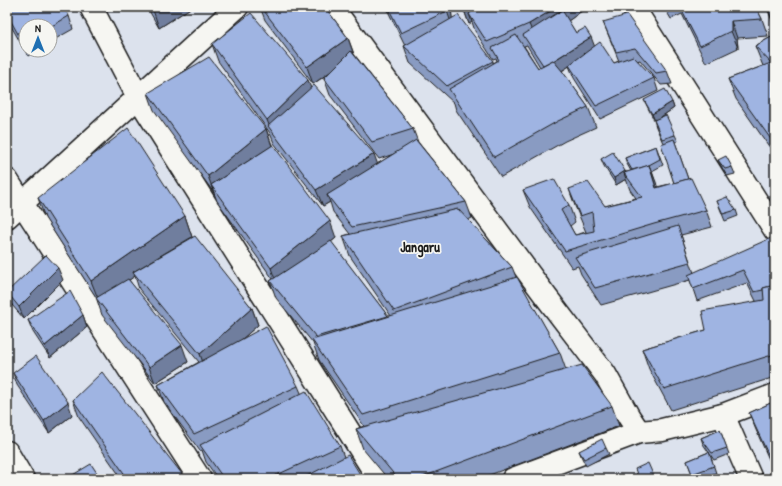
<svg xmlns="http://www.w3.org/2000/svg" width="782" height="486" font-family="'Patrick Hand',sans-serif">
  <rect width="100%" height="100%" fill="#dce2ed"/>
  <filter id="ink" filterUnits="userSpaceOnUse"><feTurbulence type="fractalNoise" baseFrequency=".025" numOctaves="2"/><feDisplacementMap in="SourceGraphic" scale="8" xChannelSelector="R" yChannelSelector="G"/><feConvolveMatrix kernelMatrix="1 2 1 2 8 2 1 2 1" color-interpolation-filters="sRGB"/></filter>
  <g filter="url(#ink)">
    <g fill="none" stroke-linecap="round" stroke-linejoin="round">
      <g stroke="#1c1c1c" stroke-width="25">
        <g id="street">
          <path d="M91,7l47,90 241,382"/>
          <path d="M332,7l215,291 58,76 24,43 10,15"/>
          <path d="M633,7l28,44 114,179"/>
          <path d="M7,180l193,299"/>
          <path d="M723,415l28,64"/>
          <path d="M7,452l16,27"/>
          <path d="M513,479l126,-47 23,-2 61,-15 52,-20"/>
        </g>
      </g>
      <g stroke="#1c1c1c" stroke-width="25">
        <path id="secondary" d="M7,217l230,-210"/>
      </g>
      <use href="#street" stroke="#f6f6f2" stroke-width="22"/>
      <use href="#secondary" stroke="#f6f6f2" stroke-width="22"/>
    </g>
    <g fill="#899bc2" stroke="#1c1c1c" fill-rule="evenodd">
      <path d="M7,7l62,9 4,13 -23,13v-16h-24v24h11l-9,6 -21,-37z"/>
      <path d="M147,7h45l-33,21z"/>
      <path d="M260,7h65l23,31 6,16 59,75 5,13 48,60 6,16 -4,2 44,47 4,10 44,76 6,17 46,36 7,20 -140,53h-91l-25,-30 -7,-20 8,-3 -45,-66 -6,-17 -37,-45 -6,-17 3,-2 -56,-78 -3,-8 -60,-83 -6,-17 118,36 6,16 64,93 -5,4 57,74h3l-41,-60 -7,-20 7,-2 -17,-22 -3,-10 -7,4 -49,-63 -4,-10 -52,-72 -6,-17 99,44 66,76 17,-10 -15,5 -49,-64 -6,-17 7,-6 -18,12 -48,-64z"/>
      <path d="M386,7h65l1,12 41,42v2l4,-2 -1,-3 -3,1 -18,-28 -3,-9 -3,2 -6,-17h124l-19,14 8,12 18,13 20,17 5,-2 -16,-39 64,49 5,13 -11,1 -21,-25 -3,1 17,17 4,13 -58,28 -26,-41 -5,-12 -7,5 26,36 8,20 -31,14 -64,36 -45,-67 -2,-7 -44,-40 -6,-17h1zM527,45l1,2 12,20 -2,1 -14,-22z"/>
      <path d="M664,7h92l6,12 6,17 -31,2 1,10 -32,15 -24,-49 -11,5z"/>
      <path d="M775,8v21l-7,-19z"/>
      <path d="M775,35v120l-39,-56 -8,-20 35,-13 -8,-20z"/>
      <path d="M644,100l28,2 2,6 -16,11 17,16 3,6 -3,1 13,37 18,31 6,17 -31,8 13,38 81,-28v132l-104,33 -22,-41 -7,-20 64,-19 50,-29 -9,-18 -50,18 -7,-21 -89,25 -20,-31 -3,-8 -6,2 -42,-61 -7,-17 46,15 6,17 -5,4 5,9 11,-3 -11,-26 -6,-17 36,17 31,-8 -6,-8 -4,-11 -10,6 -12,-19 -3,-7 25,13 5,-1 -4,-7 -2,-6 31,-12 7,19 -11,6 5,16 17,-4 -11,-40 -7,-16 -2,-7z"/>
      <path d="M718,160l14,7 3,7 -8,2 -6,-10z"/>
      <path d="M38,198l147,18 7,21 60,71 6,17 -16,14 56,47 3,7 39,53 4,11 19,22h-145l-12,-17 -4,-12 -2,1 -36,-49 -6,-17 41,-23 -60,-73 -4,-13 -6,4 59,82 -33,21 -53,-68 -6,-18 -51,-79z"/>
      <path d="M717,201l19,9 2,6 -13,5z"/>
      <path d="M63,280l-39,39 -12,-14 -5,-13z"/>
      <path d="M83,315l4,12 -37,31 -17,-26 -5,-12z"/>
      <path d="M13,373l59,42 -23,18 -32,-48z"/>
      <path d="M73,400l113,79h-64l-43,-62z"/>
      <path d="M775,401v72l-19,-43 -7,-17z"/>
      <path d="M720,430l9,24 -15,6 -11,-16 -2,-6z"/>
      <path d="M606,448l3,6 -23,12 -4,-8 -3,-7z"/>
      <path d="M709,452l7,21 -18,6h-4l-7,-18z"/>
    </g>
    <g fill="#6f7e9e" stroke="#1c1c1c">
      <path d="M152,7h40l-33,21z"/>
      <path d="M446,7h5l2,21 -6,-17z"/>
      <path d="M463,7h27l-21,7 3,8 -3,2z"/>
      <path d="M557,7h30l-16,12 -35,22 -7,-17z"/>
      <path d="M731,21l6,17 1,10 -7,-17z"/>
      <path d="M591,37l5,13 -48,29 -4,-12z"/>
      <path d="M348,38l6,17 -41,29 -6,-17z"/>
      <path d="M308,80l6,17 -43,33 -4,-10z"/>
      <path d="M672,102l2,6 -19,13 -3,-7z"/>
      <path d="M266,129l6,17 -61,39 3,8 -6,-17z"/>
      <path d="M374,154l6,17 -53,24 3,7 -7,4 -7,-16z"/>
      <path d="M649,165l7,17 6,23 -6,-17z"/>
      <path d="M625,171l3,7 -4,-5 2,6 -10,6 -2,-7z"/>
      <path d="M185,216l7,21 -59,35 2,4 -36,25 -8,-20z"/>
      <path d="M330,221l6,17 -59,47 -6,-17z"/>
      <path d="M58,268l5,12 -39,39 -5,-12z"/>
      <path d="M252,308l6,17 -52,46 -6,-17z"/>
      <path d="M83,315l4,12 -37,31 -5,-12z"/>
      <path d="M182,345l6,17 -33,21 -6,-16z"/>
      <path d="M68,402l4,13 -23,18 -5,-12z"/>
    </g>
    <g fill="#9fb4e2" stroke="#1c1c1c">
      <path d="M7,7h57l5,9 -19,11v-1h-24v16l-3,1 -16,-29z"/>
      <path d="M261,7h64l23,31 -41,29z"/>
      <path d="M388,7h58l1,4 -46,22z"/>
      <path d="M477,7h80l-28,17 -42,18 -18,-28z"/>
      <path d="M680,7h76l6,12 -31,2v10l-31,15z"/>
      <path d="M775,8v17l-7,-15z"/>
      <path d="M562,10l14,23 9,-5 6,9 -38,24v-1l-10,5 -20,-30z"/>
      <path d="M251,13l57,67 -41,40 -55,-76z"/>
      <path d="M458,15l35,46 -46,25 -43,-40z"/>
      <path d="M627,15l40,56 -11,2 -21,-25 -19,4 -13,-30z"/>
      <path d="M516,35l22,33 15,-8 10,12 25,35 -30,14 -64,36 -45,-68 50,-29 -7,-12z"/>
      <path d="M775,35v110l-47,-66 43,-16 -16,-17z"/>
      <path d="M600,42l14,21 19,-7 21,22 -58,28 -27,-41z"/>
      <path d="M351,51l62,78 -41,13 -48,-64z"/>
      <path d="M209,57l57,72 -58,47 -60,-83z"/>
      <path d="M314,85l60,69 -58,36 -48,-64z"/>
      <path d="M665,89l7,13 -20,12 -8,-14z"/>
      <path d="M666,115l9,20 -13,4 -8,-19z"/>
      <path d="M128,128l57,88 -94,65 -53,-83z"/>
      <path d="M674,139l14,40 -14,4 -13,-39z"/>
      <path d="M416,140l50,62 -114,25 -25,-32z"/>
      <path d="M273,145l57,76 -59,47 -60,-83z"/>
      <path d="M656,146l4,13 -13,7 -15,4 -7,-12z"/>
      <path d="M613,152l12,19 -11,7 -13,-19z"/>
      <path d="M726,156l6,11 -7,2 -7,-9z"/>
      <path d="M649,165l7,23 35,-10 15,32 -52,14 -89,27 -42,-61 31,-11 15,26 -8,5 14,25 19,-4 -2,-19 -12,4 -11,-27 19,-7 17,24 37,-9 -18,-24z"/>
      <path d="M727,197l9,13 -13,4 -6,-13z"/>
      <path d="M458,209l54,58 -118,44 -51,-75z"/>
      <path d="M678,226l12,36 -95,26 -20,-31z"/>
      <path d="M195,236l57,72 -52,46 -67,-82z"/>
      <path d="M771,238l4,7v40l-12,3v2l-9,2 -11,-22 -50,19 -5,-14z"/>
      <path d="M331,241l57,75 -72,21 -46,-56z"/>
      <path d="M46,255l12,13 -39,39 -12,-15z"/>
      <path d="M517,277l43,76 -197,62 -51,-75z"/>
      <path d="M128,279l54,66 -33,22 -53,-69z"/>
      <path d="M775,285v69l-111,35 -22,-40 64,-19 -4,-19 62,-11 -1,-12z"/>
      <path d="M70,291l13,24 -38,31 -17,-26z"/>
      <path d="M266,326l32,60 -104,48 -36,-49z"/>
      <path d="M36,356l32,46 -24,19 -31,-48z"/>
      <path d="M582,365l30,41 -195,73h-19l-42,-50z"/>
      <path d="M102,372l84,107h-58l-55,-79z"/>
      <path d="M306,391l34,55 -72,33h-44l-24,-34z"/>
      <path d="M775,401v68l-26,-56z"/>
      <path d="M720,430l7,18 -15,5 -11,-15z"/>
      <path d="M602,439l4,9 -22,11 -5,-8z"/>
      <path d="M709,452l5,14 -22,8 -5,-13z"/>
      <path d="M348,455l15,24h-62z"/>
      <path d="M648,463l7,16h-16l-4,-10z"/>
      <path d="M91,464l10,15h-35z"/>
      <path d="M685,474l3,5h-12z"/>
    </g>
  </g>
  <g text-anchor="middle" stroke-width="3.5" stroke-linejoin="round" paint-order="stroke">
    <g font-size="14" font-weight="bold" fill="#1c1c1c" stroke="#f6f6f2">
      <text x="420" y="252">Jangaru</text>
    </g>
  </g>
  <rect width="782" height="486" fill="none" stroke="#f6f6f2" stroke-width="24"/>
  <rect x="12" y="12" width="758" height="462" fill="none" stroke="#1c1c1c" stroke-width="1.5" filter="url(#ink)"/>
  <g transform="translate(38 38)"><circle r="19" fill="#f6f6f2" stroke="#9f9f9c"/>
  <path d="M0-3L7 15L0 10L-7 15Z" fill="#1f6fb2"/>
  <text y="-6" font-size="11" font-weight="bold" text-anchor="middle" fill="#1c1c1c">N</text>
  </g>
</svg>
